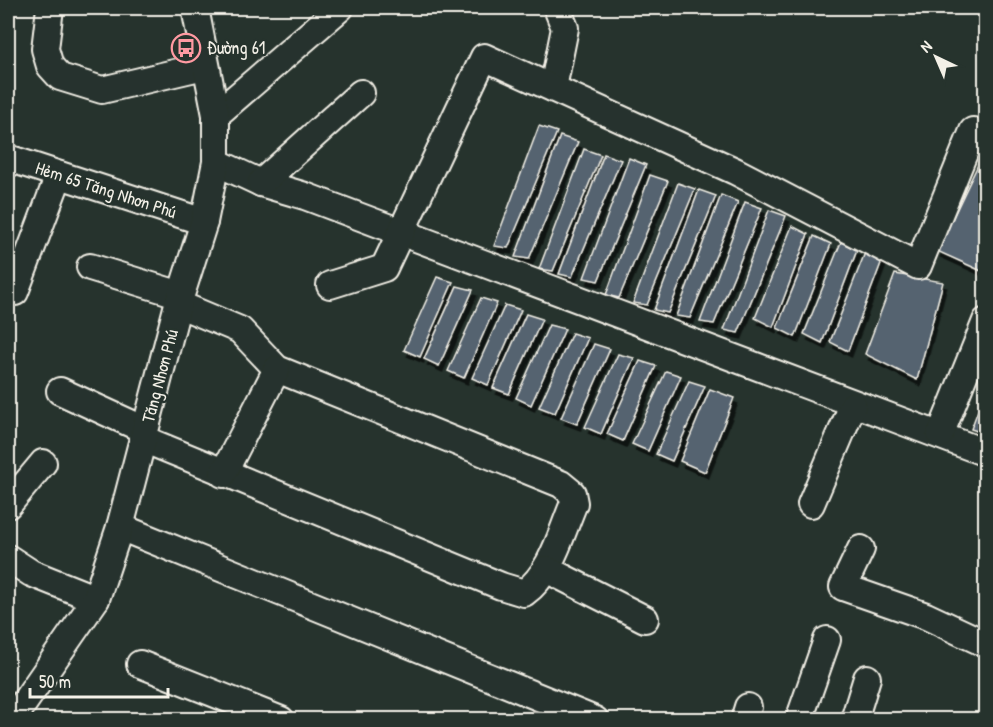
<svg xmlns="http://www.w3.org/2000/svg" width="993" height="727" font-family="'Patrick Hand',sans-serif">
  <defs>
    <filter id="shadow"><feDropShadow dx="3.5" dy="6" stdDeviation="0" flood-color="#0009"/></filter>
  </defs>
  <rect width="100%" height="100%" fill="#26332d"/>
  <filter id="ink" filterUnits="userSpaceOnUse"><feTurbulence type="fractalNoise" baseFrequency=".0167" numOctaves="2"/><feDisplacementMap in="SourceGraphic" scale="12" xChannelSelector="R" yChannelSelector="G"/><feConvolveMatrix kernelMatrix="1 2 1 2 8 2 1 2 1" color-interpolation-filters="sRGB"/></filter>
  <g filter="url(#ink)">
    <g fill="#556370" stroke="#f4f1e8" stroke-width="1.5" filter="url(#shadow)">
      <path d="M539,126l18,6 -49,116 -14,-2z"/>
      <path d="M560,136l18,6 -49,117 -14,-2z"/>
      <path d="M986,148v125l-49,-22z"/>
      <path d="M584,149l17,6 -48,116 -14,-2z"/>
      <path d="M604,154l17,6 -49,117 -13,-3z"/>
      <path d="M629,158l17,7 -48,116 -14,-3z"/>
      <path d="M650,175l18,6 -49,117 -13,-3z"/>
      <path d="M678,183l17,6 -48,116 -14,-2z"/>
      <path d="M699,190l17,6 -48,117 -14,-3z"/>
      <path d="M721,195l17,7 -48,116 -14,-2z"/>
      <path d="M745,202l17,6 -48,116 -14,-2z"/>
      <path d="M769,210l17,6 -48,117 -14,-3z"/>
      <path d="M792,226l16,8 -35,93 -18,-9z"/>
      <path d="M814,236l17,8 -36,93 -18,-9z"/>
      <path d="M841,242l16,8 -35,93 -18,-9z"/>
      <path d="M866,250l17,8 -35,93 -18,-9z"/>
      <path d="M895,274l48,8 -26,98 -52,-26z"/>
      <path d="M437,277l16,5 -33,75 -16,-7z"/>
      <path d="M457,286l16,4 -34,76 -15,-7z"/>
      <path d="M481,298l16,5 -33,75 -16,-7z"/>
      <path d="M505,305l16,5 -33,75 -16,-7z"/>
      <path d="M526,314l16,5 -33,75 -16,-6z"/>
      <path d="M549,325l16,4 -34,76 -15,-7z"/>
      <path d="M572,333l16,5 -33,75 -16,-6z"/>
      <path d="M594,344l16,5 -33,75 -16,-6z"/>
      <path d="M618,354l16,4 -33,76 -16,-7z"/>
      <path d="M640,361l16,5 -33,75 -16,-7z"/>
      <path d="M666,371l15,5 -33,75 -16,-7z"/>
      <path d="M689,381l16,5 -33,75 -16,-7z"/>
      <path d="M710,389l24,9 -29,74 -25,-11z"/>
      <path d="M986,389v45l-15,-5z"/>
    </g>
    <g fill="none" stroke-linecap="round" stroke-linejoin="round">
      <g stroke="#f4f1e8" stroke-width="30">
        <g id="minor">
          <path d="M50,8l-5,41 5,17 10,11 42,13 102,-24"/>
          <path d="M553,88l12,-60 -8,-20"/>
          <path d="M216,115l124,-107"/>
          <path d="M8,158l196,64"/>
          <path d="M216,162l45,21 44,13 681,257"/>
          <path d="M261,183l100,-90"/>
          <path d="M90,267l91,28"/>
          <path d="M330,285l54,-17 100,-211 251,114 183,95 55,-135 13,5"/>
          <path d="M15,292l44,-117"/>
          <path d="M60,391l85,39"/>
          <path d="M940,435l46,-114"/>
          <path d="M143,439l358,147 23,7c28,-20 37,-60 50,-90l-2,-10 -11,-9 -284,-115 -37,-39 -62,-26"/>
          <path d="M223,474l54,-105"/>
          <path d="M811,504l42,-99"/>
          <path d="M8,505l35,-42"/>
          <path d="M120,527l475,193"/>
          <path d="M861,549l-18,38 83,29 60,28"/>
          <path d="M8,558l23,15 65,26"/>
          <path d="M546,569l99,50"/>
          <path d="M140,664l141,56"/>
          <path d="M12,720l84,-121 24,-72 58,-223 26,-82 12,-60v-47l-21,-107"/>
          <path d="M744,720l4,-13"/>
          <path d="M799,720l28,-80"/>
          <path d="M854,720l13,-42"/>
        </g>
      </g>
      <use href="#minor" stroke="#26332d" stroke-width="26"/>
    </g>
  </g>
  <defs>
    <g id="bus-ring" transform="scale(1.5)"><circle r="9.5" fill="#26332d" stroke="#ff9aa2" stroke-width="1.5"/><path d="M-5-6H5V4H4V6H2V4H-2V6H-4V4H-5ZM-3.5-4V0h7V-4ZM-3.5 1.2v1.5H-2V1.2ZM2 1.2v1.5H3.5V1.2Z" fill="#ff9aa2"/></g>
  </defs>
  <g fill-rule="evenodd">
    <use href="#bus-ring" x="186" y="48"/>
  </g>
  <g text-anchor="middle" stroke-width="4.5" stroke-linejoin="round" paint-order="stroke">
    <g font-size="18" fill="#f4f1e8" stroke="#26332d" text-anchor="start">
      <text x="207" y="54">Đường 61</text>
    </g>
    <g font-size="18" fill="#f4f1e8" stroke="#26332d">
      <text transform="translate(106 190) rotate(18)" y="6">Hẻm 65 Tăng Nhơn Phú</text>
      <text transform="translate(160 376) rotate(-75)" y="6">Tăng Nhơn Phú</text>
    </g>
  </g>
  <rect width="993" height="727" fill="none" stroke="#26332d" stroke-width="30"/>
  <rect x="15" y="15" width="963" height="697" fill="none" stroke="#f4f1e8" stroke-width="2" filter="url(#ink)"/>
  <g transform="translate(936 57) rotate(316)" stroke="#26332d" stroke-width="4.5" paint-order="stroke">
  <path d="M0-4.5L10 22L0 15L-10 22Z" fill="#f4f1e8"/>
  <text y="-9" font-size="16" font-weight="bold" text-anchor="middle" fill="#f4f1e8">N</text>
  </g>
  <path d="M30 688v9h138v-9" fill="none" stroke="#f4f1e8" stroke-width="3"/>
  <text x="39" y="688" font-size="18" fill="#f4f1e8" stroke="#26332d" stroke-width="4.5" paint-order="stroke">50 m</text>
</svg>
